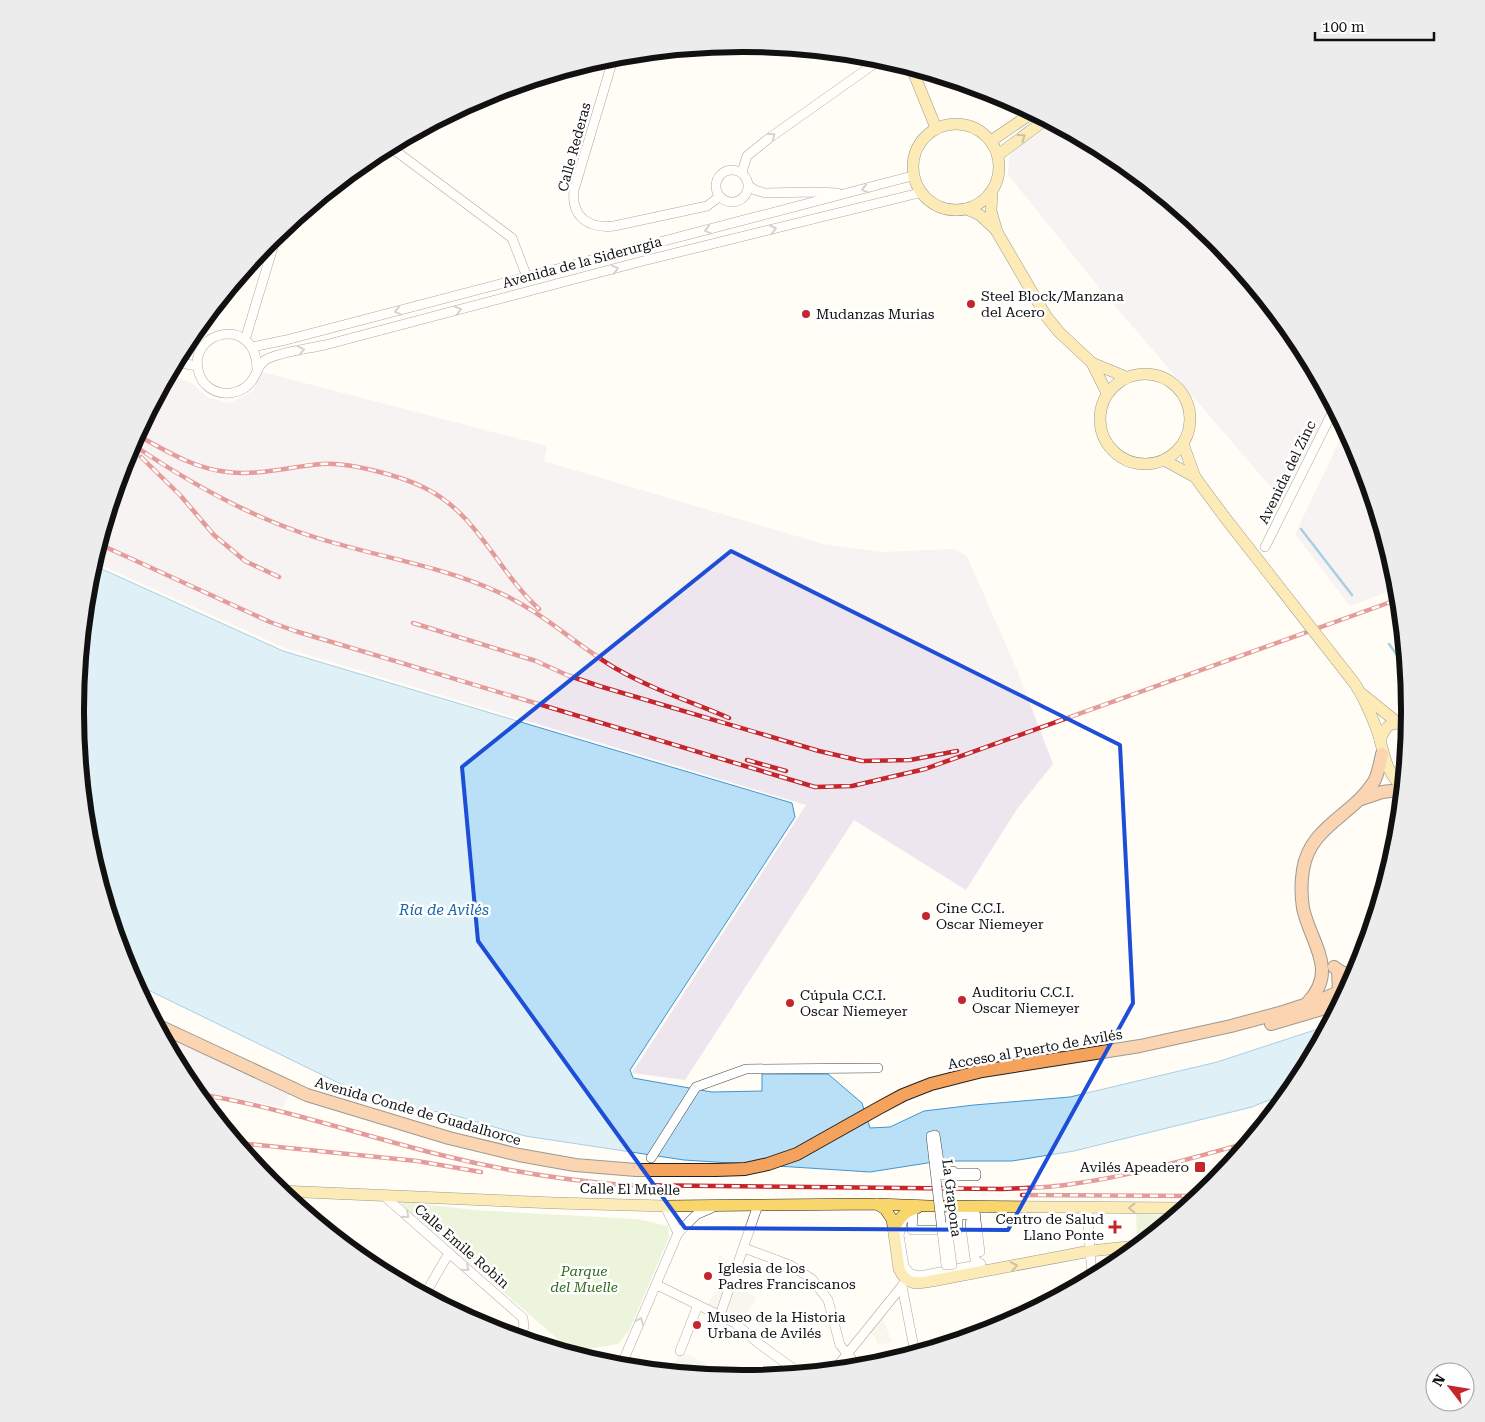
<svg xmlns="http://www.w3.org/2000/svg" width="1485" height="1422" font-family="'Roboto Serif',serif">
  <rect width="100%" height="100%" fill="#fffdf5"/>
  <g fill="#eee6ef">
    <path d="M1049,122l64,34 102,83 82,102 34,62 -49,97 -180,-209 -94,-116 1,-20z"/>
    <path d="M262,372l285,74 -3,15 279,83 59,8 72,-3 13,7 50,114 36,94 -36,45 -51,81 -112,-70 -169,260 -53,-7 174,-268 -521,-157 -191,-86 32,-107 42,-79 21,5 18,16 23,6 23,-12z"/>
    <path d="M1345,429l14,27 38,125 1,7 -48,18 -55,-72z"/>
    <path d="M153,1017l141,68 -11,22 -87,-15 -8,-11z"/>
  </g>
  <g fill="#d5ebbd">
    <path d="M398,1201l76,9 163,9 31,7 1,11 -40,94 -11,13 -25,4 -15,2 -18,-9z"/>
    <path d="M1136,1214l39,1 -28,23 -10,2z"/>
  </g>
  <g fill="#f1ede2">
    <path d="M720,1254l5,5 18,6 -8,20 22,13 -18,28 -33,-17 14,-28 -4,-2 3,-6 -3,-2 3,-7 -1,-7z"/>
    <path d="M881,1314l11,28 -15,3 -1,-7 -8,-9z"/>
    <path d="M680,1351l29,14 -5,9 -33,-3z"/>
  </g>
  <path fill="#b9e0f7" stroke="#3f96cf" d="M93,565l190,86 509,152 3,14 -165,253 3,8 79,14 50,-1v-17h66l34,29 8,25 20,-1 34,-16 50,-6 96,-8 147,-35 110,-36 -30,56 -8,10 -37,15 -178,44 -62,10h-72l-70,11 -186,-12 -159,-24 -82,-24 -51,-3 -256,-125 -10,-18 -38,-125 -13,-130 13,-130z"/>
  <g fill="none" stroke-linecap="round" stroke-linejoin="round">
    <g stroke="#3f96cf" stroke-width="2.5">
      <path d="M1301,529l51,66"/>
      <path d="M1389,644l16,22"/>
    </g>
    <g stroke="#444" stroke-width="10">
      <g id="minor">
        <path d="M614,56l-40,134c-3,27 15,39 40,36l93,-20 12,-9"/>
        <path d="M387,148l10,4 115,86 15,39"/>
        <circle cx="732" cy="186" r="16"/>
        <path d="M742,172l5,-16 21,-17 113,-80"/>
        <path d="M749,186l6,4 10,3 50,-1 23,1"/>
        <path d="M245,340l32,-106"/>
        <path d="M252,347l34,-7 626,-164"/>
        <path d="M176,362l21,4"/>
        <path d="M257,368c-2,-53 -67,-37 -59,1 1,6 4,12 8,16 14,13 37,10 47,-6 5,-8 6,-17 16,-21 17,-7 37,-9 56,-13l318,-84 276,-68"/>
        <path d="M1265,547l69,-138"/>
        <path d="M651,1158l45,-71 50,-18 132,-1"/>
        <path d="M941,1175l35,1v-3h-23v-2"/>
        <path d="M383,1195l140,123 1,9 -6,10"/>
        <path d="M665,1206l13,27"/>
        <path d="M1087,1207l5,70"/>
        <path d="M975,1213l5,39"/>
        <path d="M913,1214l-1,16h46v-16l18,2 -6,7 5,37 6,4 -61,12 -10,-2 -6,-8 -5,-31 4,-15z"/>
        <path d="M744,1248l46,17 22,14 16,21 12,45 18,22"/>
        <path d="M903,1284l-1,2 13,67"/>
        <path d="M657,1285l78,38 23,20 41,30"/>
        <path d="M425,1294l24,-41"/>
        <path d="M720,1315l38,-110"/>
        <path d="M680,1351l18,-46"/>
        <path d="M621,1366l57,-133 18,-18 18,-8"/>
        <path d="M835,1369l67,-83"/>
      </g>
    </g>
    <g stroke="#222" stroke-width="12">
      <g id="major">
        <path d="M912,69l24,59"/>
        <circle cx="956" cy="167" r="43"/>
        <path d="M991,141l41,-28"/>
        <path d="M998,155l47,-35"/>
        <path d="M992,192l-1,19 6,21 49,84 13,16 33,31 15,30"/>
        <path d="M967,209l13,6 16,15"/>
        <path d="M1092,363l34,14"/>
        <circle cx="1145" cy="419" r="45"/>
        <path d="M1183,444l12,33 28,38"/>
        <path d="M1164,460l31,17"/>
        <path d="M1355,684c9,14 16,30 22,46 7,20 7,41 25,56"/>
        <path d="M1362,694l36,29"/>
        <path d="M1380,740c6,-16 12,-20 28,-14"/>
        <path d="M281,1191l274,12 110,3 212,-2 52,2 255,2"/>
        <path d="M877,1204l8,5 7,10 7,50c9,19 21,14 38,11l153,-29 47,-5"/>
        <path d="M894,1229c5,-11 11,-18 23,-21"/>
      </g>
    </g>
    <g stroke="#222" stroke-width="14">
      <g id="highway">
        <path d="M1361,799l21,-7 18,-2"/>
        <path d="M1334,967l7,5 13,4"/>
        <path d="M1334,996l5,-4 -1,-21"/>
        <path d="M1308,1002c31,-32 2,-60 -5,-94 -2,-13 -2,-26 0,-38 6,-43 50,-55 70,-87 5,-7 7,-20 9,-29"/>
        <path d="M1271,1024l51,-15 18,-8"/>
        <path d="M157,1025l150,70 142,43 70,17 56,10 61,5h80l29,-1 23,-5 29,-10 80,-45 26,-14 28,-11 51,-13 158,-25 91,-20 52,-14 40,-13 24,-11"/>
      </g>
    </g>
    <use href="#minor" stroke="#fff" stroke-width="9"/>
    <use href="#major" stroke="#f9d66b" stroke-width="11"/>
    <use href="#highway" stroke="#f5a25d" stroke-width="12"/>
    <g stroke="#c4262e" stroke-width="4.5">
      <g id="rail">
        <path d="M137,435c29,16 58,34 91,37 31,4 64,-6 94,-8 28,-2 79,12 103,24 53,26 72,83 114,121"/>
        <path d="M132,444c53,36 107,67 167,88 65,23 136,31 199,60 43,19 77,52 117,76 36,21 77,34 114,50"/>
        <path d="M141,457l39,38 34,40 31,26 34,16"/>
        <path d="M99,544l171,78 25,9 520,156 37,-1 73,-17 474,-170"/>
        <path d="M413,623l123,38 31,14 32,11 220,65 43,10 48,-1 47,-9"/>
        <path d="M747,760l39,11"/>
        <path d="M198,1094c82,13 162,41 243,61 60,15 121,25 183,30l375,4c24,-1 49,-1 73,-5 59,-8 117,-25 175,-41"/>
        <path d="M238,1143l179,18 64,11"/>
        <path d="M1022,1195l176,1"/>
      </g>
    </g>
    <use href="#rail" stroke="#fff" stroke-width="2.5" stroke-dasharray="8" stroke-linecap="butt"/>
    <g stroke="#444" stroke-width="10" stroke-linecap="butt">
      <path id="minor-bridge" d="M941,1175l-6,-40 -4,1 15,129h6l-5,-38"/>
    </g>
    <g stroke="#222" stroke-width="12" stroke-linecap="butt">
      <path id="major-bridge" d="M1223,515l132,169"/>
    </g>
    <use href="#minor-bridge" stroke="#fff" stroke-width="9"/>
    <use href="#major-bridge" stroke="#f9d66b" stroke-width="11"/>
  </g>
  <defs><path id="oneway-chevron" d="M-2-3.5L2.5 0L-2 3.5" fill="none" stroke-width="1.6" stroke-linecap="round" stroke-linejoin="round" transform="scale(1.25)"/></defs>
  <g stroke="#a0a0a0">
    <use href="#oneway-chevron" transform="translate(772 136) rotate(-36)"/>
    <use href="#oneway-chevron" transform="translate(865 189) rotate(165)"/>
    <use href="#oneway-chevron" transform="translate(773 229) rotate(-14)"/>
    <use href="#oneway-chevron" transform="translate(708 230) rotate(165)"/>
    <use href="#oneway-chevron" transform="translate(615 269) rotate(-15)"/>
    <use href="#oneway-chevron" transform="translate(458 310) rotate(-15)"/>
    <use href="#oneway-chevron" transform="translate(398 311) rotate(165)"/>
    <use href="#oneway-chevron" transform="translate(301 350) rotate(-12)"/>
    <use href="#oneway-chevron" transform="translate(406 1215) rotate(41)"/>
    <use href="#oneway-chevron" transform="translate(466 1268) rotate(41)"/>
    <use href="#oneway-chevron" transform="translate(640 1321) rotate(-65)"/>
  </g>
  <g stroke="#917d42">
    <use href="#oneway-chevron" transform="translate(1022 137) rotate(-36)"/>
    <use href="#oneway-chevron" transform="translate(1132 1208) rotate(-180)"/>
    <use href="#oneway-chevron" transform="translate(1014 1266) rotate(-11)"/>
  </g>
  <path d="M0 0H1485V1422H0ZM731,551l389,194 13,258 -125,227 -323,-2 -207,-287 -16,-174z" fill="#fffdf5" fill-opacity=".55" fill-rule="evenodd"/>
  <path fill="none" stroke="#1d4ed8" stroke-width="4" stroke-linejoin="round" d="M731,551l389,194 13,258 -125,227 -323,-2 -207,-287 -16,-174z"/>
  <g fill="#c4262e" stroke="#fff" stroke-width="2">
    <circle cx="971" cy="304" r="5"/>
    <circle cx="806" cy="314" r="5"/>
    <circle cx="926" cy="916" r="5"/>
    <circle cx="962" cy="1000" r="5"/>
    <circle cx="790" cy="1003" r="5"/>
    <rect x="1194" y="1161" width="12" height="12" rx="2.5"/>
    <path d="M1112.5 1219.5h5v5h5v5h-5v5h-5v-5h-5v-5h5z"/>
    <circle cx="708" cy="1276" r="5"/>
    <circle cx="697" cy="1325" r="5"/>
  </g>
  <g text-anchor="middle" stroke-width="5" stroke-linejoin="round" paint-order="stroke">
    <g font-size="14" fill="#111" stroke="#fff">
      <text transform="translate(574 147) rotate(-75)" y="5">Calle Rederas</text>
      <text transform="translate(582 262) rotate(-15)" y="5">Avenida de la Siderurgia</text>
      <text transform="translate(1287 472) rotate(-64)" y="5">Avenida del Zinc</text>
      <text transform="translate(1035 1049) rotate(-10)" y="5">Acceso al Puerto de Avilés</text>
      <text transform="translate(418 1111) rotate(16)" y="5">Avenida Conde de Guadalhorce</text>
      <text transform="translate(630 1189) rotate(1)" y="5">Calle El Muelle</text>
      <text transform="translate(952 1198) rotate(83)" y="5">La Grapona</text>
      <text transform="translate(462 1246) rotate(41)" y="5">Calle Emile Robin</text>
    </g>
    <g font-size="14" fill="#111" stroke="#fff" text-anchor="start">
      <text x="981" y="301">Steel Block/Manzana<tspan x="981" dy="16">del Acero</tspan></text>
      <text x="816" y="319">Mudanzas Murias</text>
      <text x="936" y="913">Cine C.C.I.<tspan x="936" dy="16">Oscar Niemeyer</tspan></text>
      <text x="972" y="997">Auditoriu C.C.I.<tspan x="972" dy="16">Oscar Niemeyer</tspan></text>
      <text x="800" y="1000">Cúpula C.C.I.<tspan x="800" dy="16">Oscar Niemeyer</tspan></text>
      <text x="1189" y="1172" text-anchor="end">Avilés Apeadero</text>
      <text x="1104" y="1224" text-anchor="end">Centro de Salud<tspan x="1104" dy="16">Llano Ponte</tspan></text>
      <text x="718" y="1273">Iglesia de los<tspan x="718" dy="16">Padres Franciscanos</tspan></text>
      <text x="707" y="1322">Museo de la Historia<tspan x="707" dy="16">Urbana de Avilés</tspan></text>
    </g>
    <g font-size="14" font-style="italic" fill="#2f6b1f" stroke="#fff">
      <text x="584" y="1276">Parque<tspan x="584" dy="16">del Muelle</tspan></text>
    </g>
    <g font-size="15" font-style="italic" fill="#1768a6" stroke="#fff">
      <text x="444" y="915">Ría de Avilés</text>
    </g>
  </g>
  <path d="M0 0H1485V1422H0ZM742 52H743A658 658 0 0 1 1401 710V712A658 658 0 0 1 743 1370H742A658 658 0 0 1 84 712V710A658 658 0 0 1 742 52Z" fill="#ececec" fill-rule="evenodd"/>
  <path fill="none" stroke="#111" stroke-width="6" d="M742 52H743A658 658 0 0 1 1401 710V712A658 658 0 0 1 743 1370H742A658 658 0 0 1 84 712V710A658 658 0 0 1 742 52Z"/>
  <g transform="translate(1450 1387) rotate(301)"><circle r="24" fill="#ffffff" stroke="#a0a0a0"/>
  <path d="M0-4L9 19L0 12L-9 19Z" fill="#c4262e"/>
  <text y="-8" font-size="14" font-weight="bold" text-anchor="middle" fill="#111111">N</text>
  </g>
  <path d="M1315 32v8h119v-8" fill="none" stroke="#111111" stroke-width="2.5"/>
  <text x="1322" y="32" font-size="15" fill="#111111" stroke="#ffffff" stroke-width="4" paint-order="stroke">100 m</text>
</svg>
